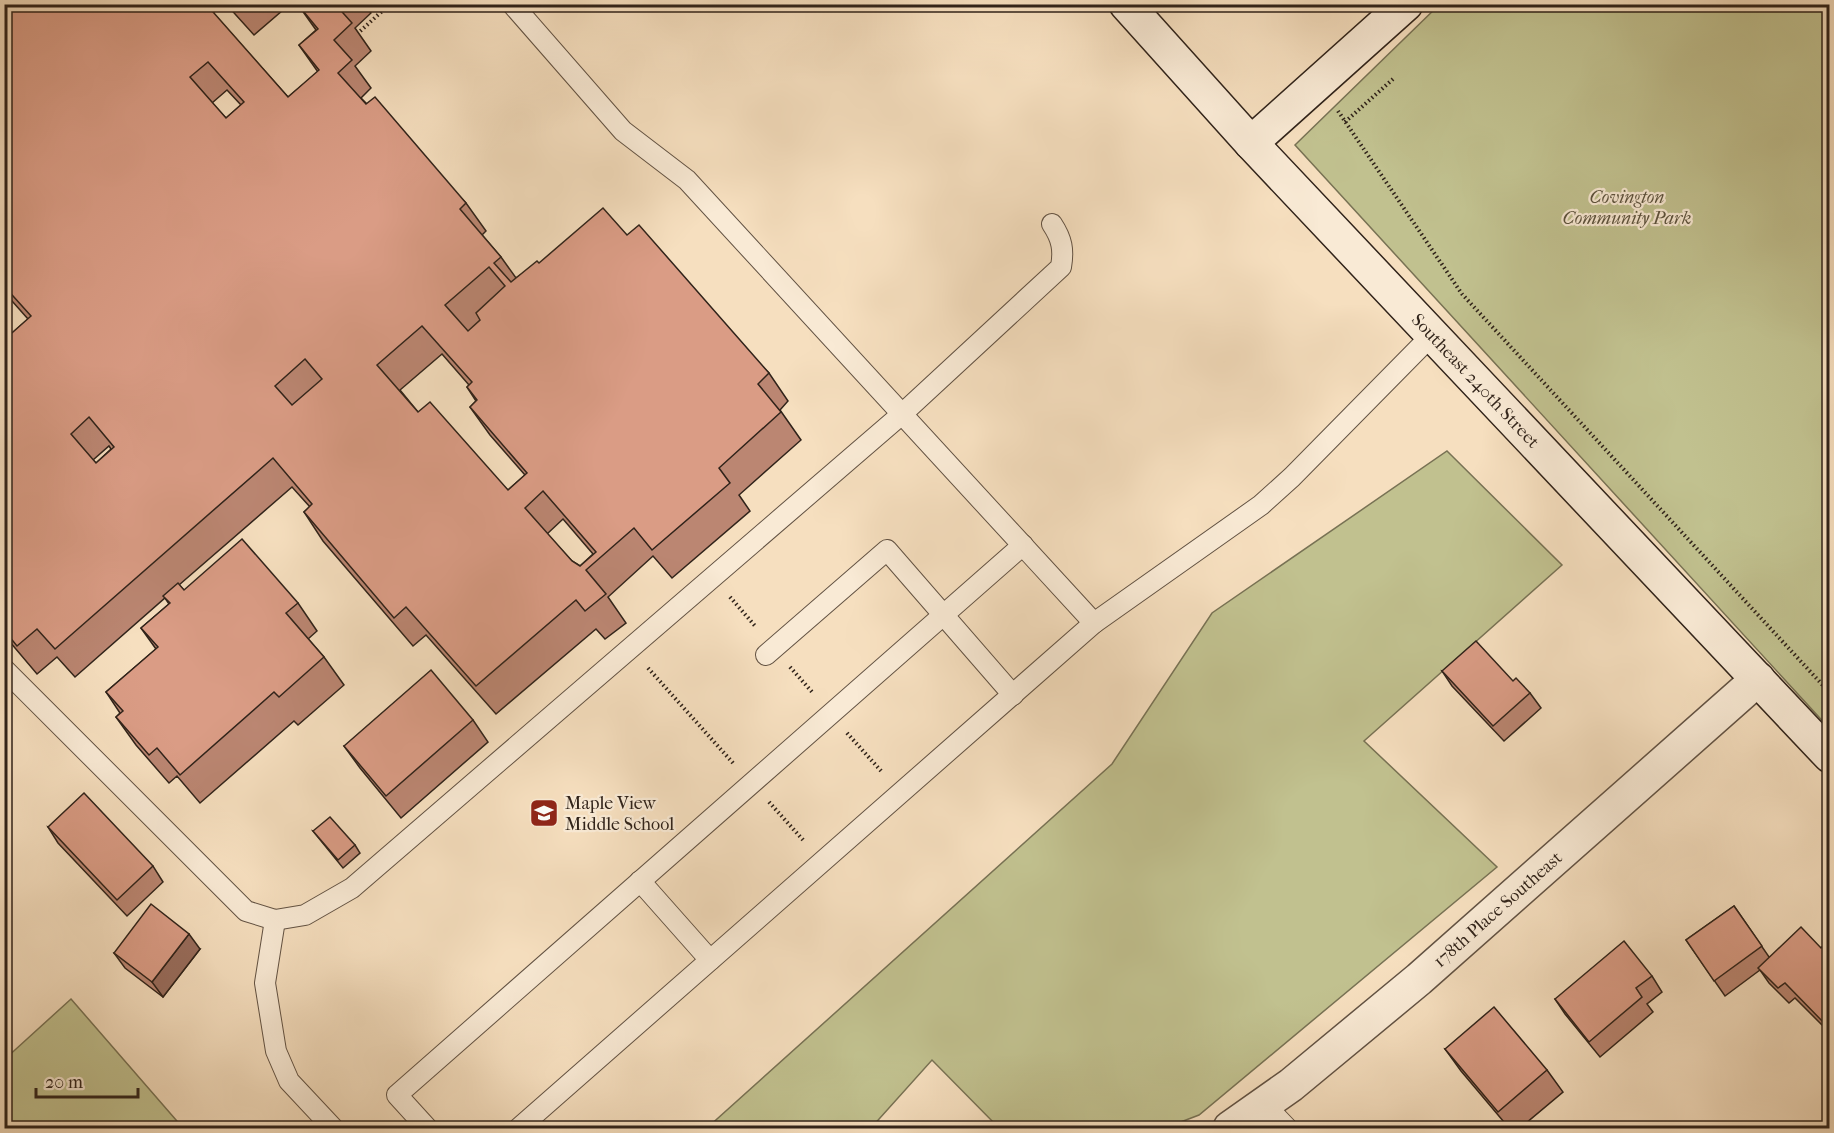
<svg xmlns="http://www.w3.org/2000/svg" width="1834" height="1133" font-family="'IM FELL French Canon',serif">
  <rect width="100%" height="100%" fill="#f6dfbf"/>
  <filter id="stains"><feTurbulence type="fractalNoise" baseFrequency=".00333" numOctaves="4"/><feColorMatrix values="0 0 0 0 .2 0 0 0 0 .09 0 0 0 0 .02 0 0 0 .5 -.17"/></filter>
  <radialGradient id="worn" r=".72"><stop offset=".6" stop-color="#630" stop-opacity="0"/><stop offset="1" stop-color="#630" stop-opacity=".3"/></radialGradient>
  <g fill="#c1c18f" stroke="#787254" stroke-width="1.5">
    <path d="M1440,4l389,1v723l-534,-583z"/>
    <path d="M1447,451l115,114 -198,176 133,126 -298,248 -34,13h-166l-67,-68 -61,68h-164l405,-364 100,-151z"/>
    <path d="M71,999l112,129h-178v-69z"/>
  </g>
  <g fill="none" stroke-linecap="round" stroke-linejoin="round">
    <g stroke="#625243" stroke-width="22">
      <g id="lane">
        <path d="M512,4l111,127 64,49 407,443 167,-118 31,-28 140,-142"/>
        <path d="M766,655l121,-105 126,145"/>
        <path d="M4,669l242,242 29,9 30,-5 47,-27 550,-474 159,-147c3,-17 1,-28 -9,-43"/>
        <path d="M640,881l70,79"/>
        <path d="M275,920l-10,63 11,68 13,30 44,47"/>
        <path d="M1264,1104l23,24"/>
        <path d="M427,1128l-30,-33 626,-550"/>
        <path d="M519,1128l575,-505"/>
      </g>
    </g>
    <g stroke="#625243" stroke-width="36">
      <g id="street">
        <path id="s1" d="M1230,1128l61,-43 128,-106 339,-300"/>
      </g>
    </g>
    <g stroke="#30231a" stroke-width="36">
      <g id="secondary">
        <path id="s2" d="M1126,4l125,139 579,613"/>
        <path d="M1251,143l155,-139"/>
      </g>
    </g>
    <g stroke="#30231a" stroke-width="4" stroke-dasharray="1.5 3" stroke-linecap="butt">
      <path d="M357,34l33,-30"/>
      <path d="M1338,111l124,183 368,399"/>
      <path d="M1345,122l48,-43"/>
      <path d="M730,597l26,30"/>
      <path d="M790,667l23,26"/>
      <path d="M648,668l85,95"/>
      <path d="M847,733l35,39"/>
      <path d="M769,802l35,39"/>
    </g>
    <use href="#lane" stroke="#f9ead5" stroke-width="20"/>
    <use href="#street" stroke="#f9ead5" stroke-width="33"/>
    <use href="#secondary" stroke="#f9ead5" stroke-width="33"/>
  </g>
  <g fill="#bb8672" stroke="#30231a" stroke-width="1.5" fill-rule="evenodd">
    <path d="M4,4h219l-10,9 75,84 30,-25 -19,-27 17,-15 -17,-24 2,-2h64l6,9 -16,15 16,23 -16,15 16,22 -10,10 105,105 20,28 -4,4 19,22 15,21 23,-15 88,-28 142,138 19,28 -8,9 21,30 -62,55 11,16 -78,67 -19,-22 -45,41 18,26 -21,16 -9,-10 -100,85 -70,-79 -13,11 -90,-105 -19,-29 6,-5 -18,-20 -113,98 5,5 114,13 19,28 -9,8 16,18 20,28 -46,40 -4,-4 -94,82 -23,-27 -8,7 -33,-38 -20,-28 4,-4 -14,-21 50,-43 -15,-21 28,-24 -4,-6 -90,79 -18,-20 -20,17 -33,-39v-295l24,-21 -24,-27zM227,90l14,15 -15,13 -14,-15zM442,354l27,31 -2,2 9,14 -6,6 20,28 35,40 -17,15 -90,-78 -18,-22zM109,446l2,3 -15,14 -3,-3zM563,519l30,35 -13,12 -8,-5 -25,-27z"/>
    <path d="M226,4h64l-36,31z"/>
    <path d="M1442,671l88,22 11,15 -37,33 -52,-55z"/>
    <path d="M473,720l15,22 -87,76 -41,-50 -16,-22z"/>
    <path d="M48,827l105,39 10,16 -36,34 -69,-73z"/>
    <path d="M313,831l42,14 5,8 -17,15z"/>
    <path d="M1734,906l35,51 61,-11v87l-35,-35 -6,5 -20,-20 -9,-13 -35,26 -39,-56z"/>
    <path d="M200,949l-37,48 -38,-29 -11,-15z"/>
    <path d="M1652,976l10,16 -15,12 6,8 -53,45 -35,-43 -10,-15z"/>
    <path d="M1445,1049l102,21 16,22 -43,36h-11l-48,-57z"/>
  </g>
  <path fill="#996d5d" stroke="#30231a" stroke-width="1.5" d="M189,934l11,15 -37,48 -11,-15z"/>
  <g fill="#da9c85" stroke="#30231a" stroke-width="1.5" fill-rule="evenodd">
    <path d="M4,4h202l82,93 31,-27 -20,-25 19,-16 -19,-23 2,-2h34l17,19 -18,17 18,20 -14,13 28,31 9,-7 91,106 -6,6 41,48 -7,6 17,19 26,-21 2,2 64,-55 24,27 12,-10 130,148 -11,11 23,28 -62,56 11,15 -78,67 -18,-22 -48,42 20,24 -21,17 -9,-11 -100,86 -70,-79 -12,11 -90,-106 8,-8 -39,-46 -218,191 -18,-20 -20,17 -13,-16v-290l27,-24 -27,-30zM208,62l36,40 -18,16 -36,-41zM489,267l16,19 -29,27 4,7 -12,11 -23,-26zM422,326l50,56 -5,5 10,13 -7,7 57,66 -19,17 -78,-88 -12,10 -41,-47zM305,359l17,20 -30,26 -17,-19zM89,417l25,30 -18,16 -25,-29zM543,491l53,61 -16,14 -8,-5 -47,-53z"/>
    <path d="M242,539l56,64 -12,10 38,44 -45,40 -5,-5 -94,83 -23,-27 -8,7 -33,-38 7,-6 -17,-19 52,-45 -17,-19 29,-25 -7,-7 15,-13 6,7z"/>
    <path d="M1476,641l37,40 3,-3 14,15 -37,33 -51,-55z"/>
    <path d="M431,670l42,50 -87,76 -42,-50z"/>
    <path d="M84,793l69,73 -36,34 -69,-73z"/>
    <path d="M330,817l25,28 -17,15 -25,-29z"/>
    <path d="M151,904l38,30 -37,48 -38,-29z"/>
    <path d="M1734,906l28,40 -48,35 -28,-41z"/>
    <path d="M1801,927l20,21 5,-5 4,3v75l-4,4 -41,-42 -7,5 -20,-20z"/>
    <path d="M1624,941l28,35 -16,12 6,9 -53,45 -34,-43z"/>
    <path d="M1494,1007l53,63 -49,42 -53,-63z"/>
    <path d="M910,1123l6,5h-12z"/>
  </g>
  <defs>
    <g id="school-square" transform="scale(1.5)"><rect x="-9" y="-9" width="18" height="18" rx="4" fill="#8f2418" stroke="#f9ead5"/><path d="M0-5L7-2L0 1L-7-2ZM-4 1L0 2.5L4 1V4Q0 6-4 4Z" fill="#fff"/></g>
  </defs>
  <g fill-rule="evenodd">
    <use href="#school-square" x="544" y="813"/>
  </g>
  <g text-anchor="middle" stroke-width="4.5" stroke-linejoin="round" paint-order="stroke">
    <g font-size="18" font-style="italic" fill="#5c523d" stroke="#f9ead5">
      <text x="1627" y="203">Covington<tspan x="1627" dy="21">Community Park</tspan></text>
    </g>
    <g font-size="18" fill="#30231a" stroke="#f9ead5">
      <text dy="6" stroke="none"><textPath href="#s2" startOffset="514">Southeast 240th Street</textPath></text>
      <text dy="6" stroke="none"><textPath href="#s1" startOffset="346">178th Place Southeast</textPath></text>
    </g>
    <g font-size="18" fill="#30231a" stroke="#f9ead5" text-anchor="start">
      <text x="565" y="809">Maple View<tspan x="565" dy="21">Middle School</tspan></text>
    </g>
  </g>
  <rect width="1834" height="1133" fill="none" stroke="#f6dfbf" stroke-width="24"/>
  <rect x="6" y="6" width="1822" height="1121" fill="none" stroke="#30231a" stroke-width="3"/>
  <rect x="12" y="12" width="1810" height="1109" fill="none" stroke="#30231a" stroke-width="1.5"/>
  <path d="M36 1088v9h102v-9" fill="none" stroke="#30231a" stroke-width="3"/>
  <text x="45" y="1088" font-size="18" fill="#30231a" stroke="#f9ead5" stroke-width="4.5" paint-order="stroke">20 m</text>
  <rect width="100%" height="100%" filter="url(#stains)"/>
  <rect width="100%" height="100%" fill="url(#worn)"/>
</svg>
